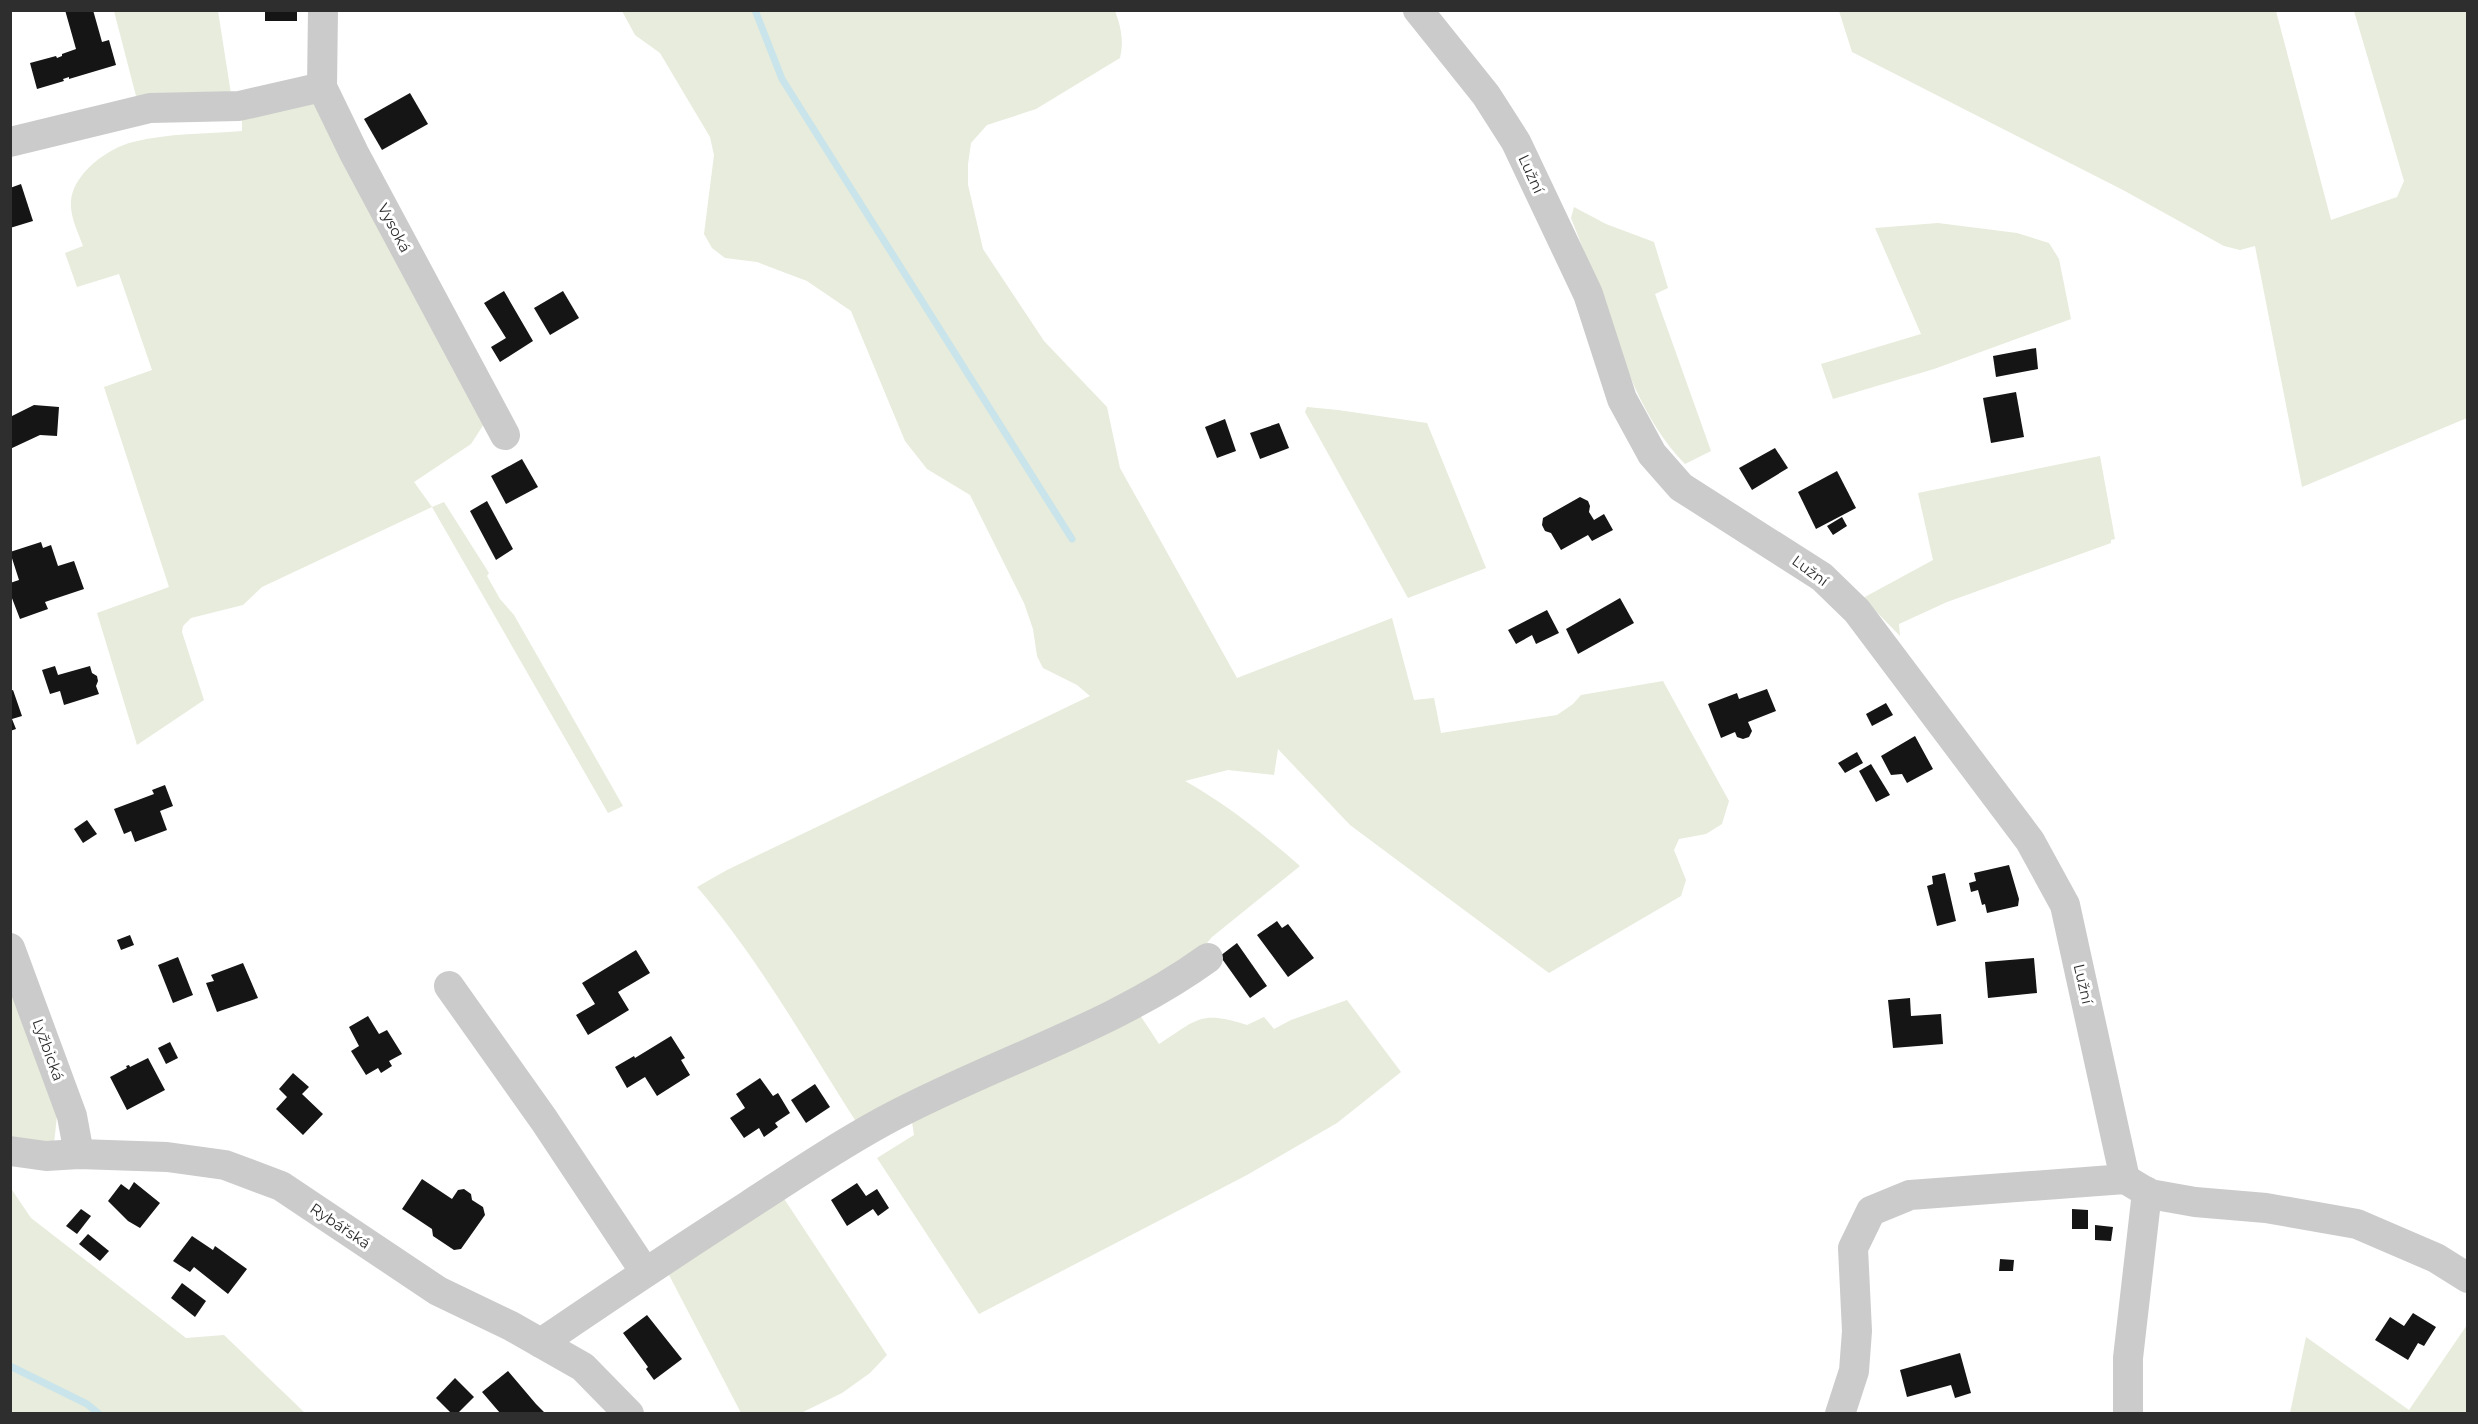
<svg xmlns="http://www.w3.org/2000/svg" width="2478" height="1424" font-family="Montserrat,sans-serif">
  <rect width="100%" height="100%" fill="#fff"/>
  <g fill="#e7ecdc">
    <path d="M114,11h104l13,83 -95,2z"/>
    <path d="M622,11h493c6,16 9,30 5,47l-84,51 -49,16 -16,18 -3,21v21l15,64 61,92 63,66 13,61 117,210 155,-60 22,82 20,-2 7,35 116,-18 16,-11 8,-9 82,-14 66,120 -7,23 -16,10 -27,5 -5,11 12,30 -5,16 -132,77 -199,-148 -72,-76 -4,26 -46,-5 -43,11c43,24 78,53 115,85l-88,71 -10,12 -34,25 -308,154c-52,-81 -100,-168 -163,-241l30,-17 363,-174 -13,-11 -34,-17 -6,-12 -4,-27 -9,-26 -54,-108 -43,-26 -22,-28 -54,-130 -44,-30 -50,-19 -32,-4 -13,-10 -8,-14 10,-79 -4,-18 -50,-84 -25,-18z"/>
    <path d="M1839,11h437l55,209 66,-23 7,-16 -50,-170h113v407l-165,69 -47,-241 -15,4 -16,-4 -101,-56 -271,-138z"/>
    <path d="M320,99l164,325 -13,20 -57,38 18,25 12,-5 45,71 -2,3 13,23 14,16 109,191 -15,7 -176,-306 -170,80 -19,18 -52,13 -8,8 -1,6 22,68 -67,45 -40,-132 72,-26 -65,-200 48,-17 -33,-96 -42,13 -12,-34 18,-7c-5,-14 -13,-29 -12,-44 1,-28 37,-54 62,-60 35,-9 74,-8 109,-11v-17z"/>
    <path d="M1574,207l32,17 48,18 14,46 -13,6 56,157 -26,13c-43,-44 -63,-106 -83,-164 -10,-27 -20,-55 -31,-82z"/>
    <path d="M1938,223l79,10 32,10 10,16 12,60 -137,50 -101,30 -12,-35 100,-30 -46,-106z"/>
    <path d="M1307,407l31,3 89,13 59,145 -78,30 -103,-186z"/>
    <path d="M2100,456l15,83 -4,1v3l-164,59 -48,22 1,12 -37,-38 70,-38 -15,-67z"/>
    <path d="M10,973l48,133 -4,38 -43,-5z"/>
    <path d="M1347,1000l54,72 -64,51 -90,52 -268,139 -102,-156 37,-23 -2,-13 226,-110 21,32c39,-25 41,-34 88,-19l17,-8 10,12 17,-9z"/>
    <path d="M10,1187l21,31 155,120 38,-3 81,78h-294z"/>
    <path d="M781,1194l106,161 -17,18 -28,20 -41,20h-60l-72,-138z"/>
    <path d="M2467,1325v88h-177l16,-76 103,73z"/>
  </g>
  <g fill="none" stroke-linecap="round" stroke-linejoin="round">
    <g stroke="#c9e4eb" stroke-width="7">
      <path d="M755,10l27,69 290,460"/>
      <path d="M10,1366l77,38 12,10"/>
    </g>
  </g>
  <g fill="#151515">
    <path d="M65,10h28l9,32 7,-2 7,25 -47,14v-2l-6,2 1,2 -27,8 -7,-26 26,-7 1,2 5,-2v-2l14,-5z"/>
    <rect x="265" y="10" width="32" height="11"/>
    <path d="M410,93l18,31 -46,26 -18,-31z"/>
    <path d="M21,184l12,37 -23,7v-40z"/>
    <path d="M504,291l29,50 -33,21 -9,-15 15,-9 -22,-35z"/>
    <path d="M563,291l16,27 -29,17 -16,-27z"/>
    <path d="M2036,348l2,21 -42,8 -3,-21z"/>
    <path d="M2016,392l8,45 -33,6 -8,-45z"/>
    <path d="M34,405l25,2 -2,29 -17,-1 -30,14v-32z"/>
    <path d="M1225,419l11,32 -19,7 -12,-31z"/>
    <path d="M1279,423l10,25 -29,11 -10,-26z"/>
    <path d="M1775,448l13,20 -36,22 -13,-22z"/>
    <path d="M522,459l16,28 -32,17 -15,-28z"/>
    <path d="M1837,471l19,37 -40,21 -18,-37z"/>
    <path d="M1580,497l8,4 2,5 -1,6 5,8 10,-6 9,16 -21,11 -4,-6 -27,15 -10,-17 -6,-2 -3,-6 1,-7z"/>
    <path d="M487,501l26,48 -17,11 -26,-49z"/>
    <path d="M1842,517l5,9 -14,9 -6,-9z"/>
    <path d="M41,542l2,6 8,-3 7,21 16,-5 10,28 -39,13 3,7 -28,10 -10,-26v-10l9,-3 -9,-28z"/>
    <path d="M1620,598l14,25 -56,31 -12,-25z"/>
    <path d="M1547,610l12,23 -23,11 -4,-9 -16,9 -8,-14z"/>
    <path d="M55,666l3,9 32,-9 2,7 5,3 1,5 -2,5 3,8 -35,11 -4,-14 -10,3 -8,-24z"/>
    <path d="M1767,689l9,22 -28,11 4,9 -3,6 -6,2 -6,-2 -2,-5 -14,6 -13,-34 29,-11 2,6z"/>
    <path d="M13,690l9,26 -10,3 4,10 -6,2v-40z"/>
    <path d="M1886,703l7,12 -21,11 -6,-12z"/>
    <path d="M1915,736l18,33 -26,14 -5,-9 -11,1 -10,-19z"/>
    <path d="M1857,752l6,11 -18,10 -7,-10z"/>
    <path d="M1871,764l19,31 -14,7 -17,-31z"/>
    <path d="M165,785l8,21 -13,5 7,19 -32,12 -4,-11 -7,3 -10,-25 40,-15 -2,-4z"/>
    <path d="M87,820l10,14 -14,9 -9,-14z"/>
    <path d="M2009,865l10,34 -1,7 -31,7 -2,-9 -3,1 -4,-15 -7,2 -2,-9 7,-2 -2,-8z"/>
    <path d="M1945,873l11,48 -19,5 -10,-40 6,-2 -1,-8z"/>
    <path d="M1277,921l5,7 6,-4 26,34 -26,19 -31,-42z"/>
    <path d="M130,935l4,10 -13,5 -4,-10z"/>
    <path d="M1237,943l30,43 -17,12 -30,-42z"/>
    <path d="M636,950l14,23 -32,19 11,18 -41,25 -12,-20 19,-11 -13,-21z"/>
    <path d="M178,957l15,38 -20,8 -15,-38z"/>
    <path d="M2034,958l3,35 -49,5 -3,-36z"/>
    <path d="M243,963l15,35 -41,14 -11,-29 8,-2 -3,-6z"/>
    <path d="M1910,998l1,18 30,-2 2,30 -50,4 -5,-48z"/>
    <path d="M368,1016l11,18 8,-4 15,24 -13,7 3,5 -11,7 -3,-5 -12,7 -15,-24 8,-5 -10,-19z"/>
    <path d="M671,1036l14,22 -4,2 9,15 -33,21 -12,-19 -18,11 -12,-21 19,-11 1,2z"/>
    <path d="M170,1042l8,16 -12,6 -8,-16z"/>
    <path d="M148,1058l17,32 -38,20 -17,-33 17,-9 -1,-2 3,-1 1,2z"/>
    <path d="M293,1073l16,14 -7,7 21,20 -20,21 -27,-26 11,-12 -8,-8z"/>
    <path d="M760,1078l13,18 5,-3 12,20 -15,10 3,4 -14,10 -5,-9 -15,10 -14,-20 15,-10 -9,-14z"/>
    <path d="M815,1084l15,23 -24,16 -15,-23z"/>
    <path d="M422,1179l30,20 6,-9 6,-1 7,5 1,6 11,7 2,8 -24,34 -7,1 -21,-14 -1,-7 -30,-20z"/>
    <path d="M134,1182l26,21 -20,25 -12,-7 -20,-20 13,-17 8,6z"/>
    <path d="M857,1183l9,13 11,-7 12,19 -11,8 -5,-7 -26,17 -16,-26z"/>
    <path d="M81,1209l10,7 -14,18 -11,-8z"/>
    <path d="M2072,1209l16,1v19h-16z"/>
    <path d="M2095,1225l18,2 -2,14 -16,-1z"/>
    <path d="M88,1234l21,17 -9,10 -21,-17z"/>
    <path d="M192,1236l21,14 2,-4 32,23 -19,25 -34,-27 -4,5 -17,-11z"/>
    <path d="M2000,1259l14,1 -1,11h-14z"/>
    <path d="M182,1283l24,18 -11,16 -24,-19z"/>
    <path d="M2413,1313l23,14 -12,19 -6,-3 -10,17 -33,-20 15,-23 14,9z"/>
    <path d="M647,1315l35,44 -28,21 -8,-11 2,-2 -25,-34z"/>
    <path d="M1960,1353l11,40 -16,5 -4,-13 -44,12 -7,-27z"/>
    <path d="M508,1371l28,33 9,9h-45l-18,-21z"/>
    <path d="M455,1378l19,19 -16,16h-7l-15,-15z"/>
  </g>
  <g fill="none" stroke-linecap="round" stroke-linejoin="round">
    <g stroke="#cbcbcb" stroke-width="30">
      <path d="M323,10l-1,77 32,66 151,282"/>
      <path d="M1418,10l68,85 30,47 72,152 34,105 30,55 29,33 141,90 35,34 173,230 35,64 60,274"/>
      <path d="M10,142l140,-34 89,-2 83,-19"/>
      <path d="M10,948l62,168 7,38"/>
      <path d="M449,986l95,134 101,152"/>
      <path d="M10,1151l36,5 33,-2 88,3 58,8 56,21 157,105 73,35 72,41 46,47"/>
      <path d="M541,1343c69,-47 138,-93 208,-138 44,-29 89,-59 135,-84 107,-58 226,-92 324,-163"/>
      <path d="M1840,1414l14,-43 3,-40 -4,-83 18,-37 39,-16 215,-16 25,15 45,8 71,6 91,16 79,34 32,20"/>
      <path d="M2128,1414v-56l19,-166"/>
    </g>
  </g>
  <g text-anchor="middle" stroke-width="6" stroke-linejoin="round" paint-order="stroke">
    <g font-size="15" fill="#2e2e2e" stroke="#fff">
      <text transform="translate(1531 174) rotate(65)" y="5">Lužní</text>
      <text transform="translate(394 228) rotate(62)" y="5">Vysoká</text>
      <text transform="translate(1810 571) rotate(36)" y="5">Lužní</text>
      <text transform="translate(2083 984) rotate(77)" y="5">Lužní</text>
      <text transform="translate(48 1050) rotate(70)" y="5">Lyžbická</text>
      <text transform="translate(340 1226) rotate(34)" y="5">Rybářská</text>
    </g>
  </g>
  <rect width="2478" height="1424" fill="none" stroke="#2e2e2e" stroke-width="24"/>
</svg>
